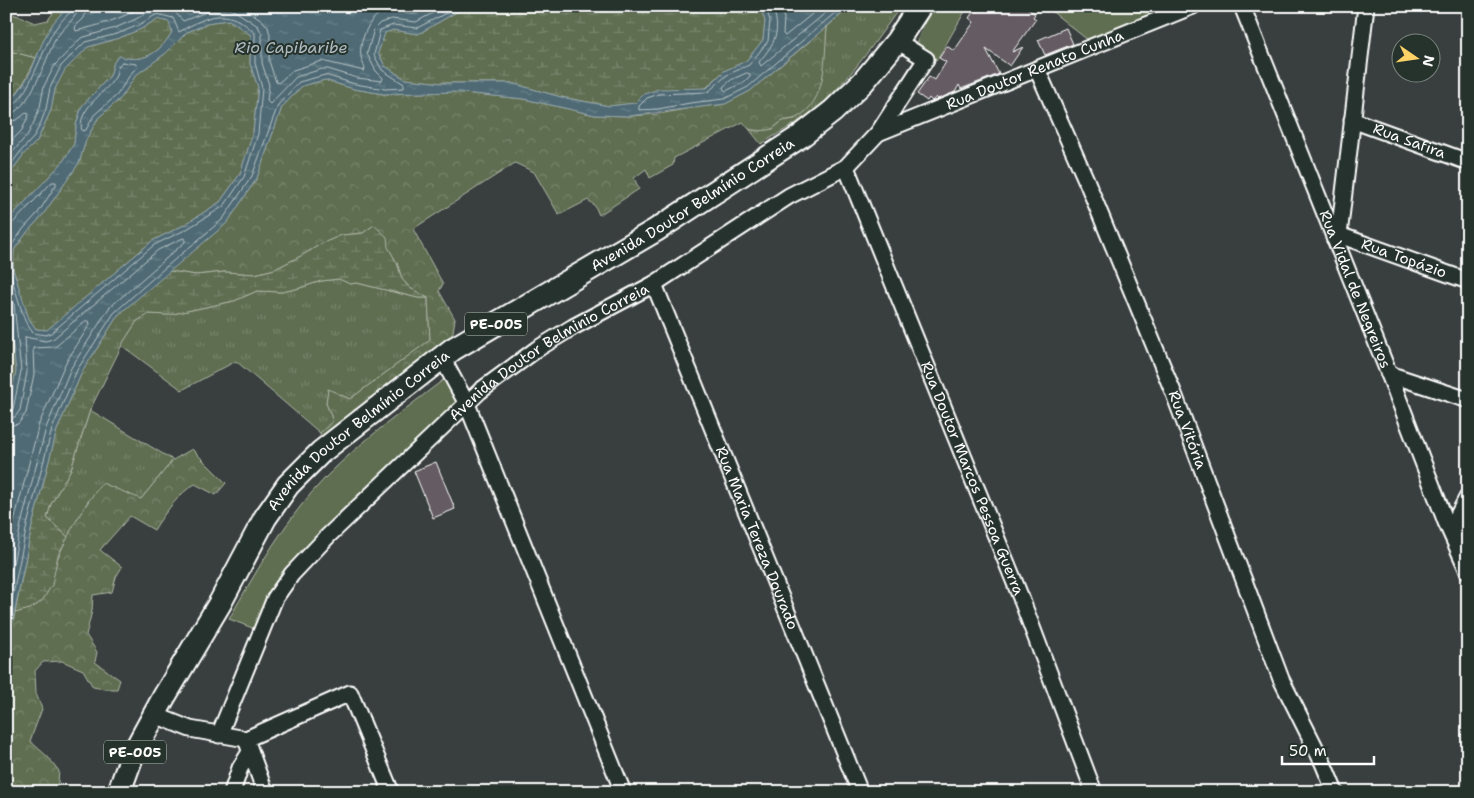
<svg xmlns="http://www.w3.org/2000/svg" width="1474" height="798" font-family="'Shantell Sans',sans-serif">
  <defs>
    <pattern id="grass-tufts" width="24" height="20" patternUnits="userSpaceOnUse" patternTransform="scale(1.25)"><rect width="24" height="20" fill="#5f6e51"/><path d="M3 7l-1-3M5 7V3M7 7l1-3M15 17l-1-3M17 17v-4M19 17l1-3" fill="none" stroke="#77846b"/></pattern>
    <pattern id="forest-crowns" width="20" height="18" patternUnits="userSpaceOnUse" patternTransform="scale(1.25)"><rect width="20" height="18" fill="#5f6e51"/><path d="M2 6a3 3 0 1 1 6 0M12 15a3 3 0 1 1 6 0" fill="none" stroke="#77846b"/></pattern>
    <pattern id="wetland-marsh" width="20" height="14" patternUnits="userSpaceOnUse" patternTransform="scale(1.25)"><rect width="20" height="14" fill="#5f6e51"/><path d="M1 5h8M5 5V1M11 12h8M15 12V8" fill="none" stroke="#77846b"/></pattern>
    <pattern id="water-ripples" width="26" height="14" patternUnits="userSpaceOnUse" patternTransform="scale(1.25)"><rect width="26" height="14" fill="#4f6b75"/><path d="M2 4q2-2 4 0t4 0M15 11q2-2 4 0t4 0" fill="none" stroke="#69818a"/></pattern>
  </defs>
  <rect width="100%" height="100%" fill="#393f3e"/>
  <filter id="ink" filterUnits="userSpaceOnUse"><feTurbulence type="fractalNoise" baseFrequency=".02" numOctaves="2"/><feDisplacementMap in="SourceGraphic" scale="10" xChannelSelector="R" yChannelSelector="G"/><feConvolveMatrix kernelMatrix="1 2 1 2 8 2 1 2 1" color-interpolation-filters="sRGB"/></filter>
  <g filter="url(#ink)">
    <g fill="url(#grass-tufts)" stroke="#afb6a8">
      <path d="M851,6h50c-24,33 -47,68 -77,96 -18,17 -42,29 -63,42l-12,-15 8,2 16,-2 9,-8 13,-2 28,-47 4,-45z"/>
      <path d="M340,279l10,5 7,-1 61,15h10l2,42 -80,59 -22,-9 -2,13 7,18 -13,12 -84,-72 -54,29 -61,-45 16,-24 12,-7 19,1 66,-14 23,-10 25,1 18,-4 21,-7z"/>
      <path d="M90,410l83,50 -32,39 -53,2 -20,36 -21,-19 4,-14 20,-35z"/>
    </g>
    <g fill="url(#forest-crowns)" stroke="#afb6a8">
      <path d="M827,27c-3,30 1,75 -31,91 -4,2 -10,1 -15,4 -3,2 -6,5 -9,7 -7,2 -16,2 -23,0l-6,-7 -69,36 -1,7 -23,13 -4,-9 -12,9 5,11 -40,26 -4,-9 -7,-6 -29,15 -25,-43 -19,-9 -102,66 30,55 -4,7 16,28 -3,19 -131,103 -1,-8 13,-12 -7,-18 2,-14 22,10 80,-59 -2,-42 -18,-10 -8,-9 -5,-16 -23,-38 -11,8 -21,2 -21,9 -20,12 -26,13 -20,5 -30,-2 -29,3 -27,-4 58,-48 30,-45 25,-71 20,-21 23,-6 29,9 30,5 69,-2 71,7 71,16 34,1 30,-2 32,-6 34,-4 25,-13z"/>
      <path d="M6,50l30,8c-7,17 -17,34 -30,48z"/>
      <path d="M192,449l34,34 -10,12 -21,-11c-15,8 -32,31 -41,46l-24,-14 -30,34 22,17 -6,10 -4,15 -19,3 -1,16 -6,24 11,17 -2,10 25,18 -3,9h-13l-11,-2 -10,-17 -21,-9 -19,1 -8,9 1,22 6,16 -12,32 18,16 11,14 -2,21h-51v-137l9,-42c9,-3 21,-5 27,-13 12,-15 10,-32 18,-47 11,-25 25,-49 42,-70l39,16 32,-39z"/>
    </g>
    <g fill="url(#wetland-marsh)" stroke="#afb6a8">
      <path d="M58,6h14c-19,11 -28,33 -36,52l-30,-8v-36l10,1 19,8 13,-3z"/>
      <path d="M467,6h293l5,15 -2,19 -17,21 -22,10 -18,17 -62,6 -8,9 -27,3 -48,-9 -50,-14h-69l-37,-4 -20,-13 -7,-13 7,-21 8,-2 25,4z"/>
      <path d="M157,19l12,3 3,10c-12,21 -29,32 -53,24l-5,6 -4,14 -28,30 -6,19 -2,19 -12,19 -56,59v-43l18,-25 13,-13 14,-31 4,-21 9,-19 24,-23 31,-9 22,-9z"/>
      <path d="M229,20l22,15 -1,29 8,23 -5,46 -13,41 -20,28 -36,23 -32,16 -105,89 -11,-1 -7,-10 -16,-50 1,-19 14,-19 14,-15 37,-53 7,-23 12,-22 23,-20 15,-23 30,-22 21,-21 25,-10z"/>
      <path d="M374,225l13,12 1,10 9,16 5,16 8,9 18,10h-10l-61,-15 -7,1 -11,-5 -18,2 -21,7 -18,4 -25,-1 -23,10 -66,14 -19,-1 -12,7 -13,20 -34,69 -19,59 -20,35 -4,14 21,19 -10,18 -6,30 -10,16 -12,8 -15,4 17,-87 25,-96 25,-58 36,-57 51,-44 27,4 29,-3 30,2 20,-5 26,-13 20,-12 21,-9 21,-2z"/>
      <path d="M6,292l10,79 -10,48z"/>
    </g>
    <g fill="#5f6e51" stroke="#afb6a8">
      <path d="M932,6h36l-31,54 -19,-12v-9z"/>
      <path d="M1045,6h148l-99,39z"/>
      <path d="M443,380l4,2 13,23 -115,106 -90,118 -26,-10c28,-49 57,-101 97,-142 35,-36 77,-66 117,-97z"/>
    </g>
    <path fill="url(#water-ripples)" stroke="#95a6ac" fill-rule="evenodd" d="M72,6h395l-49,28 -25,-4 -8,3 -7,20 7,13 20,13 37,4h69l50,14 48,9 26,-3 9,-9 15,-5 48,-1 17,-17 22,-10 17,-21 2,-19 -5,-15h91l-101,85 -25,13 -96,12 -34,-1 -71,-16 -71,-7 -69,2 -30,-5 -29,-9 -23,6 -20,21 -25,71 -30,45 -109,92 -36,57 -25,58 -25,96 -26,129v-236l10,-48 -10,-79v-70l56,-59 12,-19 2,-19 6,-19 28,-30 4,-14 5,-6c24,8 41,-3 53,-24l-3,-10 -12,-3 -16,10 -22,9 -31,9 -23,23 -10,19 -4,21 -14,31 -13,13 -18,25v-73c10,-10 19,-23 25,-35 10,-23 17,-52 41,-65zM229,20l22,15 -1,29 8,23 -5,46 -13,41 -20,28 -36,23 -32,16 -105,89 -11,-1 -7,-10 -16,-50 1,-19 14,-19 14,-15 37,-53 7,-23 12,-22 23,-20 15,-23 30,-22 21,-21 25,-10z"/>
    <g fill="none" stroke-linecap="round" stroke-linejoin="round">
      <g stroke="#b9c4c8" stroke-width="1">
        <path d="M87,6l-3,12 -9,9 1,4c23,-6 47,-12 66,-25"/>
        <path d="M241,6l21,14 6,7 2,8 -1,26 7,21 2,1 15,-13 29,-9 42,10 1,-3c-5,-11 -6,-17 -2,-30 6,-16 13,-29 33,-26 6,0 11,2 16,2 6,0 13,-5 18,-8"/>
        <path d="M765,6l5,14 -2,21 -19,24 -22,10 -19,17 -49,2 -12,4 -8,8v4l19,-1 32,-6 34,-4 24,-12 95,-81"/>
        <path d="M772,6c10,25 3,37 -13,56l2,4 73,-60"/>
        <path d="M780,6l4,12 -1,16 2,2 37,-30"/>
        <path d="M122,62l14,2 1,4 -5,4 -15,23 -23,20 -8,15 -4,1c-6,-21 22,-37 32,-52 4,-5 2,-13 8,-17z"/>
        <path d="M747,73l3,1v2l-6,6 -18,9 -2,-1 -1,-3 8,-7z"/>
        <path d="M6,109c18,-2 36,-56 44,-71 4,-9 14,-21 22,-27l1,-5"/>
        <path d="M6,115c23,-1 40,-57 49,-75 6,-11 23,-22 24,-34"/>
        <path d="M6,122l11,-2 9,-7 3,1 -7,16 -16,17"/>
        <path d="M6,160l22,-26 6,-12 6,-15 4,-21 11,-21 26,-27 34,-10 21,-9 19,-11 19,3 9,10 26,-10 20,-2 6,2 23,15 4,8v29l7,22 -2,16 3,3 26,-27 26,-8h6l29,9 25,3 1,-3 -7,-7 -9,-17 7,-25 6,-6 12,-4 24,3 30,-16"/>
        <path d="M6,171l15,-20 12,-13 7,-13 6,-16 4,-21 11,-22 24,-24 32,-8 22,-9 18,-11 16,4 6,14c30,-17 48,-26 76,1v30l7,25 -4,46 -14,43 -20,29 -37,23 -33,16 -103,88 -5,2 -13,-2 -8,-12 -16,-51v-21l15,-21 14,-15 18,-28v-3h-4l-40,42 -6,1"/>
        <path d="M6,299l5,1 3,4 7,67 -8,38 -2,3 -5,1"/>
        <path d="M6,419l9,-2 5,-7 7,-38 -2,-35 20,4 8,-2 105,-89 25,-12 2,1v3l-76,66 -38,60 -25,60 -25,96 -15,74"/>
        <path d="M6,426l12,-2 8,-11 8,-39 -1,-26 22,-1 31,-26h3l1,3 -25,40 -26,60 -25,98 -8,37"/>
        <path d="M6,629l21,-104 25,-96 25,-59 37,-57 46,-41 63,-53 29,-43 26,-71 21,-23 26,-7 30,9 30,5 19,-1v-4l-22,-14 -8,-15 6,-25 13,-5 24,3 43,-22"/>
      </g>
    </g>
    <g fill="#655c64" stroke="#fff">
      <path d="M982,6h43l10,8 -2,3 3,2 -24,33 11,-5 -13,19 -24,-17 13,25 -38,15 -2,-4 -4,7 -17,7 -2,-2 -4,4 -3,-3 -2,3 -10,-7 12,-17 6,3 11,-18 -7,-4 8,-12 7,5 20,-29 -5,-4 6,-9 3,3z"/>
      <path d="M1066,28l7,16 -28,11 -7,-15z"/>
      <path d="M436,462l19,47 -22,9 -19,-47z"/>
    </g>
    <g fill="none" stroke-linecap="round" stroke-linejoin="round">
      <g stroke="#fff" stroke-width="19">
        <g id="street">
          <path id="s1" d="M1242,6l147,368 57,148 22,49"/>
          <path id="s2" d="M1037,69l50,113 87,212 107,285 42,84 12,29"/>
          <path id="s3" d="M1352,120l116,42"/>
          <path id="s4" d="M878,133l315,-127"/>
          <path id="s5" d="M846,167l175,431 73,194"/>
          <path id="s6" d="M1339,235l129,46"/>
          <path d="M1334,238l5,-3 27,-229"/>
          <path id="s7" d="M654,284l206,508"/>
          <path d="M442,358l25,46 156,388"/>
          <path d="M1389,374l79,26"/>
          <path d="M1446,522l22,9"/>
          <path d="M1453,525l15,-29"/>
          <path d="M155,715l35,14 56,10 104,-46 41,99"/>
          <path id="s8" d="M219,735l56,-137 17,-24 36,-38 152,-145 57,-42 36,-22 81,-43 135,-88 57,-29 32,-34 48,-74 -29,-18"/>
          <path d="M246,739l19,53"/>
          <path d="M232,792l8,-24 10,-16"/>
        </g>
      </g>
      <g stroke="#fff" stroke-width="26">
        <g id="primary">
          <path id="s9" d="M119,792l13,-36 32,-59 56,-94 45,-85 23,-33 33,-33 132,-103 203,-119 145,-94 32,-25 30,-29 34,-41 23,-35"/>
        </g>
      </g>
      <use href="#street" stroke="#26332d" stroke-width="15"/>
      <use href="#primary" stroke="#26332d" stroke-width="22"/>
    </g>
  </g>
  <g text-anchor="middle" stroke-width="4" stroke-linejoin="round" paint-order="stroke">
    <g fill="#26332d" stroke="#bec2c0" stroke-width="1">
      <rect x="465" y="312.5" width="62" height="23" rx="4"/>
      <rect x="104" y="740.5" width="62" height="23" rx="4"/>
    </g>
    <g font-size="14" font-weight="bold" fill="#fff">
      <text x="496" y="329">PE-005</text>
      <text x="135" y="757">PE-005</text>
    </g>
    <g font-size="15" fill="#fff" stroke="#26332d">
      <text dy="5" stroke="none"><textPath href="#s4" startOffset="169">Rua Doutor Renato Cunha</textPath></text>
      <text dy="5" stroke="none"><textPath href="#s3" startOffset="61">Rua Safira</textPath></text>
      <text dy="5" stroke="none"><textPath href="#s9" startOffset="845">Avenida Doutor Belmínio Correia</textPath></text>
      <text dy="5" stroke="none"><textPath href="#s6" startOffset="69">Rua Topázio</textPath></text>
      <text dy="5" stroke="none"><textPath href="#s1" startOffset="305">Rua Vidal de Negreiros</textPath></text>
      <text dy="5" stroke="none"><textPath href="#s8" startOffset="519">Avenida Doutor Belminio Correia</textPath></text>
      <text dy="5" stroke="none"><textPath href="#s2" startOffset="391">Rua Vitória</textPath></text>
      <text dy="5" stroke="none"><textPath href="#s9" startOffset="440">Avenida Doutor Belmínio Correia</textPath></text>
      <text dy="5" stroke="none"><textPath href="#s5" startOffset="336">Rua Doutor Marcos Pessoa Guerra</textPath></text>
      <text dy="5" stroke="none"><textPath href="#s7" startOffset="274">Rua Maria Tereza Dourado</textPath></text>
    </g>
    <g font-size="16" font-style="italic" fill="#b0bcc1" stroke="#26332d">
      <text x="291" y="53">Rio Capibaribe</text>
    </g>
  </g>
  <rect width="1474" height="798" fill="none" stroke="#26332d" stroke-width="25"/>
  <rect x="12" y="12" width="1449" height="773" fill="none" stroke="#fff" stroke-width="2" filter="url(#ink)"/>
  <g transform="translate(1416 58) rotate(103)"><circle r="24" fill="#26332d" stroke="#7d8581"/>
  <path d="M0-4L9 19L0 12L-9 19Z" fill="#ffd166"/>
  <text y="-8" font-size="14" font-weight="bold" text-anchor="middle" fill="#ffffff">N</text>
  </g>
  <path d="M1282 756v8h92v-8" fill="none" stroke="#ffffff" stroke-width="2.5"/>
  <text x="1289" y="756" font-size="15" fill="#ffffff" stroke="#26332d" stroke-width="4" paint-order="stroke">50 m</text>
</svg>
